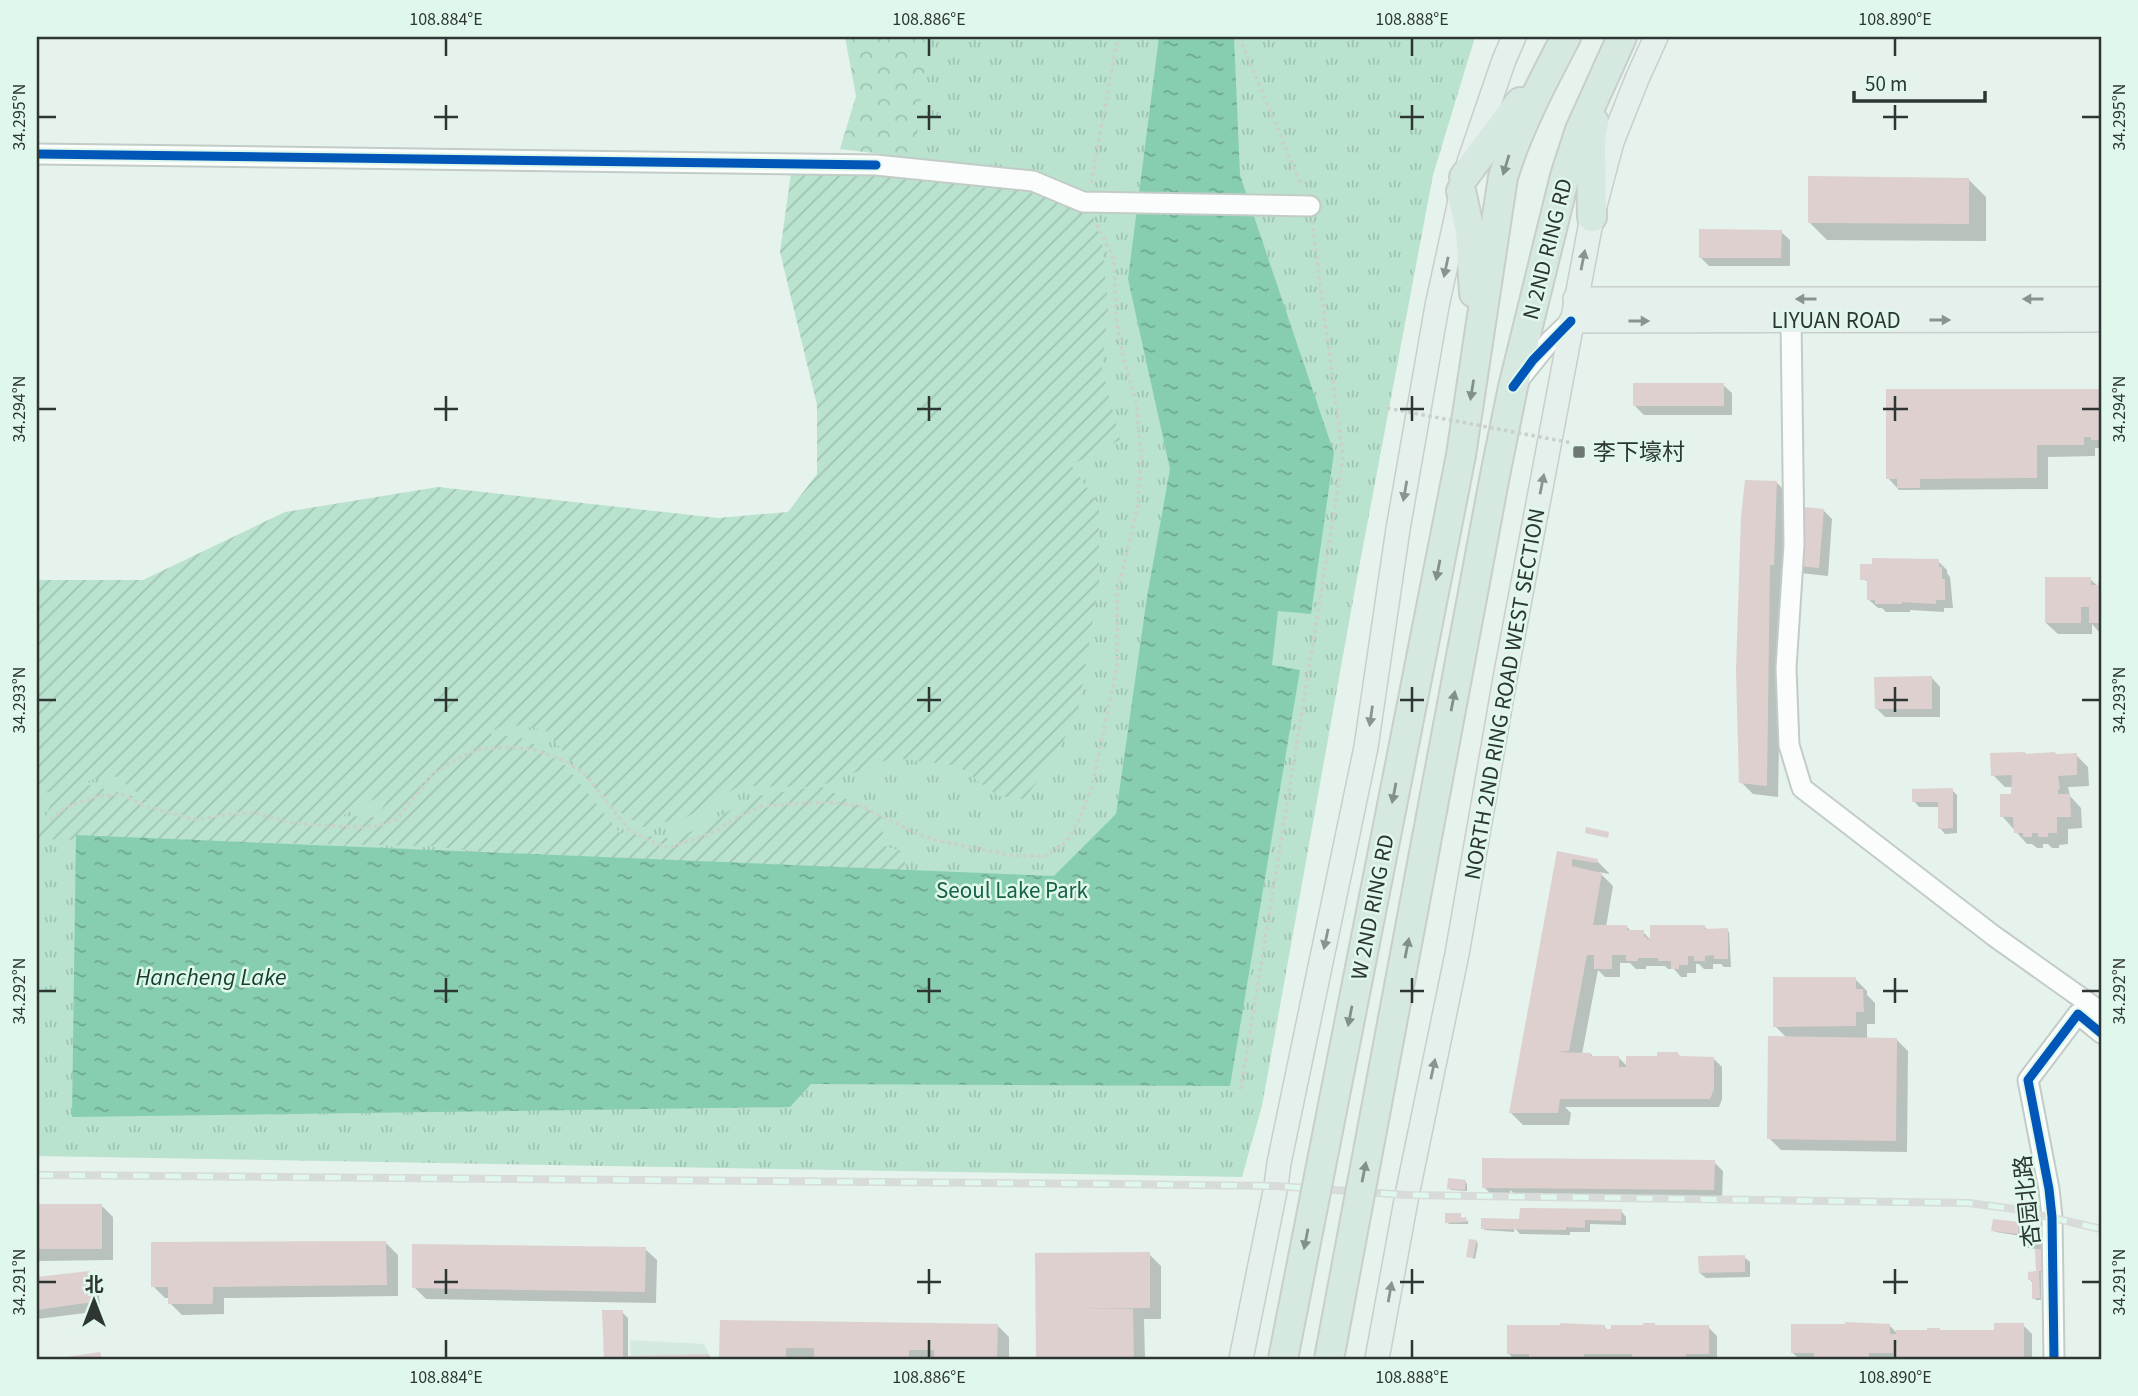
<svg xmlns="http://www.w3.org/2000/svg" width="2138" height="1396" font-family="'Source Sans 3','Noto Sans SC',sans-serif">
  <defs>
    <pattern id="forest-crowns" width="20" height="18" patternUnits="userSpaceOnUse" patternTransform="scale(1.75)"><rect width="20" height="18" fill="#b9e3cf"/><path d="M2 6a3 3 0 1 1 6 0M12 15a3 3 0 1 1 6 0" fill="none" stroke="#9fc3b2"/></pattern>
    <pattern id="park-tufts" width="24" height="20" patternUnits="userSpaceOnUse" patternTransform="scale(1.75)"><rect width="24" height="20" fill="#b9e3cf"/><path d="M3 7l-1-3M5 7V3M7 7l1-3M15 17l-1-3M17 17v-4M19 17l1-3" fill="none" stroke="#9fc3b2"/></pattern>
    <pattern id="garden-furrows" width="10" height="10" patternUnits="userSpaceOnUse" patternTransform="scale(1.75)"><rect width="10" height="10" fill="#b9e3cf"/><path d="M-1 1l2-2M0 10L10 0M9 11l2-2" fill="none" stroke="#9fc3b2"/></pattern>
    <pattern id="water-ripples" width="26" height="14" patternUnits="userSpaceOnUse" patternTransform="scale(1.75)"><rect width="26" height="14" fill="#87ceb0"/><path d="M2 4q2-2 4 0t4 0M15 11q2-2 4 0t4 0" fill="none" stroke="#6fa890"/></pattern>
  </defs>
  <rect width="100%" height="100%" fill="#e6f2ec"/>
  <path fill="#d4eadf" d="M630,1340l74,4 7,15h-80z"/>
  <path fill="url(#forest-crowns)" d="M845,37h241l-15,140 -231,-28 16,-53z"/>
  <path fill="url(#park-tufts)" d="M929,37h546l-42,138 -78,414 -93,517 -20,71 -1205,-21v-412l826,-210z"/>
  <path fill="url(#garden-furrows)" fill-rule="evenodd" d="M793,159l141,2 152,35 16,47 6,65 -6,60 18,72 -49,25 28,40v78l-21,128 -23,47 -31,41 -26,-3 -41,-31 -65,-7 -72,28 62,31 2,29 21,6v22l-288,-6 -186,-22 -394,-7 19,-49 -19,5v-215h106l142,-68 153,-25 280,31 70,-6 29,-38v-69l-37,-153zM506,724l39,6 64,75 34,22 44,-10 52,-31 74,1 -56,9 -80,43 -57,-6 -55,-68 -39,-26 -39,-6zM112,774l35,26 -65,-17zM397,787l-21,30 -32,-1v-1z"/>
  <path fill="url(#water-ripples)" d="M1159,37h75l6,138 94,278 -23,161 -33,-3 -6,54 28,5 -70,416 -419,-2 -21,23 -718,10 4,-282 978,41 62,-62 31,-217 23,-128 -42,-190z"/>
  <g fill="#0003">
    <path d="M1968,179l18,18v44l-159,-1 -18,-18z"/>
    <path d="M1781,232l9,8v26h-81l-9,-9z"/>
    <path d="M1723,385l9,8v22h-88l-9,-9z"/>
    <path d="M2036,391h65v57h-6v8l-47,1v32l-149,1 -11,-12z"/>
    <path d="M1776,482l12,12 -3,82h-3l-4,221 -25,-3 -12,-12z"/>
    <path d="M1823,510l9,9 -4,57 -28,-3z"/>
    <path d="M1938,561l9,9v3l3,4 3,31h-9v4l-34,-2v2h-24l-4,-4h-4l-9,-8v-18l-7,-3z"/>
    <path d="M2090,579l8,7 3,-2v50l-9,-10v10h-34l-12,-11z"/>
    <path d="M1932,678l8,9v30h-55l-9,-9z"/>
    <path d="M2025,753l2,2h49l12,12 1,19 -21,1 2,9 11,12 1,20 -14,1v15l-9,1v3h-7l-4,-4h-5v4h-6l-5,-4h-5l-25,-28 11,-21v-8h-8l-12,-12z"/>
    <path d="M1952,790l5,5v38l-12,1 -5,-6v-21h-21l-5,-6z"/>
    <path d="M1559,853l38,8 12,12v1l-10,-2 14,14 -7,41h21l5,5h11l9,9 52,-15 5,5 18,-1 2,2 2,35h-7l-3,-3h-8v5h-9l-5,-5h-3v9h-9v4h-6l-7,-8h-6l-3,-3h-19v3h-10l-6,-6h-10v14h-15l-7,-7 -16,84h9l3,4h25l9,9 50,-13 4,4h31l9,9v32l-3,8h-154l6,6 -2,12h-46l-12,-12z"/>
    <path d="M1855,979l12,12v4l8,8v21h-8v15h29l12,12 -1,101 -126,-2 -12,-12 18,-100 -12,-12z"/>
    <path d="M1714,1162l9,9 -1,27 -205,-2 -7,-6v3h-20l-6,-6z"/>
    <path d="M1465,1181l2,3v7l-16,-1 -2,-2z"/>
    <path d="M37,1205h64l12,12v43l-76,1z"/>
    <path d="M1621,1211l5,6v8l-36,-1v8h-20v3l-50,-1 -6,-7v5l-29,-2 -2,-2 29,-7z"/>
    <path d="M1460,1215l2,4 6,2v3h-19l-2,-2z"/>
    <path d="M2018,1224l3,3 21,2 5,20h-7l4,4v19h-3v28h-5l-2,-2 -2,-16 -2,-3 7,-6v-24l-9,-1 -5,-5 -2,-7 -25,-4 -3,-2z"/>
    <path d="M1476,1241l2,3 -3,15 -7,-3z"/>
    <path d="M386,1243l12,12v41l-174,2v16l-42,1 -12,-12v-5h-5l-12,-12z"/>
    <path d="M645,1249l12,11 -1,43 -230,-4 -12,-12z"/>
    <path d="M1149,1254l12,12v53h-17l1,40h-107l-1,-104z"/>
    <path d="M1744,1257l6,5v15l-44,1 -6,-5z"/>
    <path d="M88,1273l9,8 4,30 -64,8v-40z"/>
    <path d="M604,1312h18l6,6v39l80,-2 4,4h-107z"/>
    <path d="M721,1322l276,3 12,12v22h-288z"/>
    <path d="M1889,1325l7,7h100l27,-7 9,9v25h-233l-6,-6z"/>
    <path d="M1604,1327l5,4 47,-4h52l9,9v23h-203l-6,-6z"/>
  </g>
  <g fill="#ddd0ce">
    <path d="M1808,176l161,2v46l-161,-1z"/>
    <path d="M1699,229l83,1 -1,28h-82z"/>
    <rect x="1633" y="383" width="91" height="23"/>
    <path d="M1886,389h215v51h-10v-3h-7v8h-47v33l-117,1v9h-23v-9h-11z"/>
    <path d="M1745,480l32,1 -3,84h-4l-3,221 -28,-3 -3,-113 5,-153z"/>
    <path d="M1794,506l30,3 -5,59 -30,-3z"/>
    <path d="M1872,558l67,1v8h3v12h3v21h-9v4l-34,-2v2h-27v-4h-8v-20h-7v-16h12z"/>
    <path d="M2045,577h46v8h7v-3h3v41h-12v-16h-8v16h-36z"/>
    <path d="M1932,676v33h-57l-1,-32z"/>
    <path d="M2025,752v2l30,-2 1,2 21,-1v22l-19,1 2,13h-2v5h12l1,23h-14v16h-9v4h-10v-4h-6v4h-9v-4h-9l-1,-16h-13v-23h11l1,-19 -21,1 -1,-23z"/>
    <path d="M1953,788v40l-15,1v-27h-26v-13z"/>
    <path d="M1586,827l23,5 -1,6 -23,-5z"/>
    <path d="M1557,851l41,8 -1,4 -25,-4v7l30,7 -9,52h34v5h17v7h3v3l3,-1v-14h55v4l23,-1v31h-14v-4l-9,1v5h-11v-5h-6v9h-9v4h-8v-8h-13v-3h-20v3h-12v-6h-14v14h-18v-14h-7l-18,96 -12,1 34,1v3h28v11h7v-11h31v-4h21l1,4 35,1v32l-4,10h-150l-2,14h-49z"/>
    <path d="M1773,977h83v12h7l1,23h-8v14l-83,1z"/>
    <path d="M1768,1036l129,2 -1,103 -129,-2z"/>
    <path d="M1482,1158l233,2 -1,30 -232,-2z"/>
    <path d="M1448,1178l18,2 -1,10 -18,-1z"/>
    <rect x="37" y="1204" width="65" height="45"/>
    <path d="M1520,1208l102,1 -1,12 -36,-1v8l-19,-1v3l-85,-1v-11l38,1z"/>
    <path d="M1445,1213h16v5l5,-1 1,5 -22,1z"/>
    <path d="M1993,1219l26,3 -1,12 -27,-3z"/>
    <path d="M2020,1226l23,1 -1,18 -21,-2v-3h-2z"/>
    <path d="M1469,1239l8,1 -4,18 -7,-1z"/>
    <path d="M386,1241l1,44 -174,2v16l-2,1h-43v-17h-17v-45z"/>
    <path d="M412,1244l234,3 -1,45 -233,-4z"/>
    <path d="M2035,1249h7l1,22h-4l1,27 -8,1v-19h-4v-8l8,-1z"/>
    <path d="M1150,1252v56l-74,1h57l1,50h-98l-1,-106z"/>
    <path d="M1745,1255v17l-46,1 -1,-17z"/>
    <path d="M89,1271l4,31 -56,8v-33z"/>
    <path d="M602,1310h21v49h-19z"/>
    <path d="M720,1320l278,4 -1,35h-63v-9h-25v9h-95v-11h-28v11h-67z"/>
    <path d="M1845,1322l45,2v10h6v-4h31v-2h13v2h54v-7h30v36h-131v-6h-24v6h-55v-6h-23v-29h54z"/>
    <path d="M1560,1323l45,2v4h6v-4h32v-2h12v2h54v29h-23v5h-54v-5h-48v5h-55v-5h-22v-29h53z"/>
    <path d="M100,1352l2,7h-42v-1z"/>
    <path d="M708,1354l1,5h-81v-3z"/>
  </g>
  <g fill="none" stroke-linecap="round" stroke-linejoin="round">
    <g stroke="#c2ccc7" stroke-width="23">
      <g id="minor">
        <path d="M37,154l839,11 157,16 50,21 227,4"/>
        <path d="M1791,320l3,225 -8,123 3,77 13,43 192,148 107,76"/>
        <path d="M1520,378l30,-37 21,-20"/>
        <path d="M2054,1359l-2,-142 -3,-28 -21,-109 50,-66 23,19"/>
      </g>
    </g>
    <g stroke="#c8cecb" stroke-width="26">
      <g id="major">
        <path d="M1469,162l35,-102 10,-23"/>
        <path d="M1575,299h526"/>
        <path d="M1571,321l530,-1"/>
        <path d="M1241,1359l35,-173 3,-23 87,-416 32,-218 39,-223 24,-110"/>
        <path d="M1377,1359l30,-164 50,-241 49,-281 86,-456 20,-75 25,-63 19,-42"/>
      </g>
    </g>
    <g stroke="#c8cecb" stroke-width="32">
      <g id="highway">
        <path d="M1464,177l56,-75"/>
        <path d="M1461,191l9,40 4,62"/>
        <path d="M1592,217l-1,-77 3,-18"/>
        <path d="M1461,455l42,-278c15,-49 39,-94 63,-140"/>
        <path d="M1496,470l17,-83 52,-211 15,-46 42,-93"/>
      </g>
    </g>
    <g stroke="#cad0cd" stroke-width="3.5" stroke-dasharray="3.5 3.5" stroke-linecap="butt">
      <path d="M1242,37v7l60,143"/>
      <path d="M1091,183l27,-146"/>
      <path d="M51,820l15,-13 33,-11 24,-1 22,11 51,14 33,-6 27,-1 32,9 26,3 43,2 21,-1 19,-7 36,-45 27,-17 20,-8 29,-2 26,3 32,12 20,14 41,53 22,12 19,7 46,-16 17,-12 30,-14 65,-4 34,4 48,24 26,10 79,16h31l21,-14 12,-20 13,-32 26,-123v-73l21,-89 3,-52 -5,-53 -13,-42 -7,-41 -2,-58 -19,-38"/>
      <path d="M1241,1089l102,-632 -31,-236"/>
    </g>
    <use href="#minor" stroke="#fbfdfc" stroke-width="19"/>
    <use href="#major" stroke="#e5f0ec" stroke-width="23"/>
    <use href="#highway" stroke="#d6e9e1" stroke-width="28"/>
    <g stroke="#d7dbd9" stroke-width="8">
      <path id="rail" d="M37,1175l1079,9 160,2 131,9 562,8 45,6 87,20"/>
    </g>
    <use href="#rail" stroke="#e0f8ec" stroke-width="5" stroke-dasharray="16" stroke-linecap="butt"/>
    <g stroke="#c8cecb" stroke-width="32" stroke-linecap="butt">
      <g id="highway-bridge">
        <path d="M1283,1359l178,-904"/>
        <path d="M1329,1359l167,-889"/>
      </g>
    </g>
    <path stroke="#cad0cd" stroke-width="3.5" stroke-dasharray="3.5 3.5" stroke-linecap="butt" d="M1387,408l185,35"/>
    <use href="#highway-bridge" stroke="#d6e9e1" stroke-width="28"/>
    <g stroke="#e0f8ec" stroke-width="13">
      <g id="cycleway">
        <path d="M37,154l839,11"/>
        <path d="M1513,387l20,-27 38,-39"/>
        <path d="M2054,1359l-2,-142 -3,-28 -21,-109 50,-66 23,19"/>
      </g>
    </g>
    <use href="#cycleway" stroke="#0057b8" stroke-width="9"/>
  </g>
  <defs><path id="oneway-solid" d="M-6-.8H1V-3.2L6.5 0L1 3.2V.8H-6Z" transform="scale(1.75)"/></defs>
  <g fill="#82908a">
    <use href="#oneway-solid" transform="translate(1506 165) rotate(107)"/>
    <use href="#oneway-solid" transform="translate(1472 390) rotate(99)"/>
    <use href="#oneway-solid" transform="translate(1438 570) rotate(101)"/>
    <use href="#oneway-solid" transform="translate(1453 701) rotate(-79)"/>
    <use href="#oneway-solid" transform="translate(1394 793) rotate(101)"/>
    <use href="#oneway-solid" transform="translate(1407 948) rotate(-79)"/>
    <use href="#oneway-solid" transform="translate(1350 1016) rotate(101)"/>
    <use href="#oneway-solid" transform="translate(1364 1172) rotate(-79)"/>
    <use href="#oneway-solid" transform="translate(1306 1239) rotate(101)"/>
  </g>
  <g fill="#89938f">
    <use href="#oneway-solid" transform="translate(1583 260) rotate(-79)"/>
    <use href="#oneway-solid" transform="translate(1446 267) rotate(102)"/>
    <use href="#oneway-solid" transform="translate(1806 299) rotate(180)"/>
    <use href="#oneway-solid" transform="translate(2033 299) rotate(180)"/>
    <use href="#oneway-solid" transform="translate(1940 320)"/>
    <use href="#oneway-solid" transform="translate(1639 321)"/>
    <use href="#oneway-solid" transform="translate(1542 484) rotate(-79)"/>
    <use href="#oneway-solid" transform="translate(1405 491) rotate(100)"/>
    <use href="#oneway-solid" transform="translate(1371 716) rotate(98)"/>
    <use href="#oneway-solid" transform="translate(1326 939) rotate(102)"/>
    <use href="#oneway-solid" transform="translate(1433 1069) rotate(-78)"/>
    <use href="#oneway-solid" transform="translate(1390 1292) rotate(-80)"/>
  </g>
  <path fill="none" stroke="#2d3632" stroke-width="2.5" d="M446,38v18M929,38v18M1412,38v18M1895,38v18M446,105v25M929,105v25M1412,105v25M1895,105v25M38,117h18M434,117h24M917,117h24M1400,117h24M1883,117h25M2082,117h18M446,396v25M929,396v25M1412,396v25M1895,396v25M38,409h18M434,409h24M917,409h24M1400,409h24M1883,409h25M2082,409h18M446,687v25M929,687v25M1412,687v25M1895,687v25M38,700h18M434,700h24M917,700h24M1400,700h24M1883,700h25M2082,700h18M446,978v25M929,978v25M1412,978v25M1895,978v25M38,991h18M434,991h24M917,991h24M1400,991h24M1883,991h25M2082,991h18M446,1269v25M929,1269v25M1412,1269v25M1895,1269v25M38,1282h18M434,1282h24M917,1282h24M1400,1282h24M1883,1282h25M2082,1282h18M446,1340v18M929,1340v18M1412,1340v18M1895,1340v18"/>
  <rect fill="#6e7873" stroke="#e0f8ec" stroke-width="2.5" x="1572" y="445" width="14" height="14" rx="3.5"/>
  <g text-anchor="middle" stroke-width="5" stroke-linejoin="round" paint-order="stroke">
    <g font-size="23" fill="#2d3632" stroke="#e0f8ec">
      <text transform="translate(1547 249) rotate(-76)" y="8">N 2ND RING RD</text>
      <text x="1836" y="328">LIYUAN ROAD</text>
      <text transform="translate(1504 694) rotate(-80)" y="8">NORTH 2ND RING ROAD WEST SECTION</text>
      <text transform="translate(1372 907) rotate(-79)" y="8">W 2ND RING RD</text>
      <text transform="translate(2027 1201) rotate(-96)" y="8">杏园北路</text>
    </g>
    <g font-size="23" fill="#2d3632" stroke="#e0f8ec" text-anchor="start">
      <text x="1593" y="460">李下壕村</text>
    </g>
    <g font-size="23" fill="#186246" stroke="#e0f8ec">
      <text x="1012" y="898">Seoul Lake Park</text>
    </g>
    <g font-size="24" font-style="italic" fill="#143f2d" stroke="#e0f8ec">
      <text x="211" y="985">Hancheng Lake</text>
    </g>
  </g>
  <rect width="2138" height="1396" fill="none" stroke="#e0f8ec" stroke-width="77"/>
  <g transform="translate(94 1301)" stroke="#e0f8ec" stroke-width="5" paint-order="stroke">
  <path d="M0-5L12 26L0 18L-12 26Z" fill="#2d3632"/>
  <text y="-10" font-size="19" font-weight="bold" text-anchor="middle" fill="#2d3632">北</text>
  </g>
  <path d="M1854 91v10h131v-10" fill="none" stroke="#2d3632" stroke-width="3.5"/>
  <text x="1865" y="91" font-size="21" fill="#2d3632" stroke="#e0f8ec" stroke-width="5" paint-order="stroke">50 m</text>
  <rect x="38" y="38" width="2062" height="1320" fill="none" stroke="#2d3632" stroke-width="2.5"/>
  <g font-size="18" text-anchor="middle" fill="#2d3632">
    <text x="446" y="25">108.884°E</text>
    <text x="929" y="25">108.886°E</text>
    <text x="1412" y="25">108.888°E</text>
    <text x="1895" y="25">108.890°E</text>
    <text transform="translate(19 117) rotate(-90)" y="6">34.295°N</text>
    <text transform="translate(2119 117) rotate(-90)" y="6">34.295°N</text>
    <text transform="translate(19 409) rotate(-90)" y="6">34.294°N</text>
    <text transform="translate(2119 409) rotate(-90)" y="6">34.294°N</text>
    <text transform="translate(19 700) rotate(-90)" y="6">34.293°N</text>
    <text transform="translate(2119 700) rotate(-90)" y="6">34.293°N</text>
    <text transform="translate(19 991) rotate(-90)" y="6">34.292°N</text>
    <text transform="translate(2119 991) rotate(-90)" y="6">34.292°N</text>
    <text transform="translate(19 1282) rotate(-90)" y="6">34.291°N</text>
    <text transform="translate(2119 1282) rotate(-90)" y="6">34.291°N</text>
    <text x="446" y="1383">108.884°E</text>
    <text x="929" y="1383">108.886°E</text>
    <text x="1412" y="1383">108.888°E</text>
    <text x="1895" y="1383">108.890°E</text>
  </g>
</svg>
